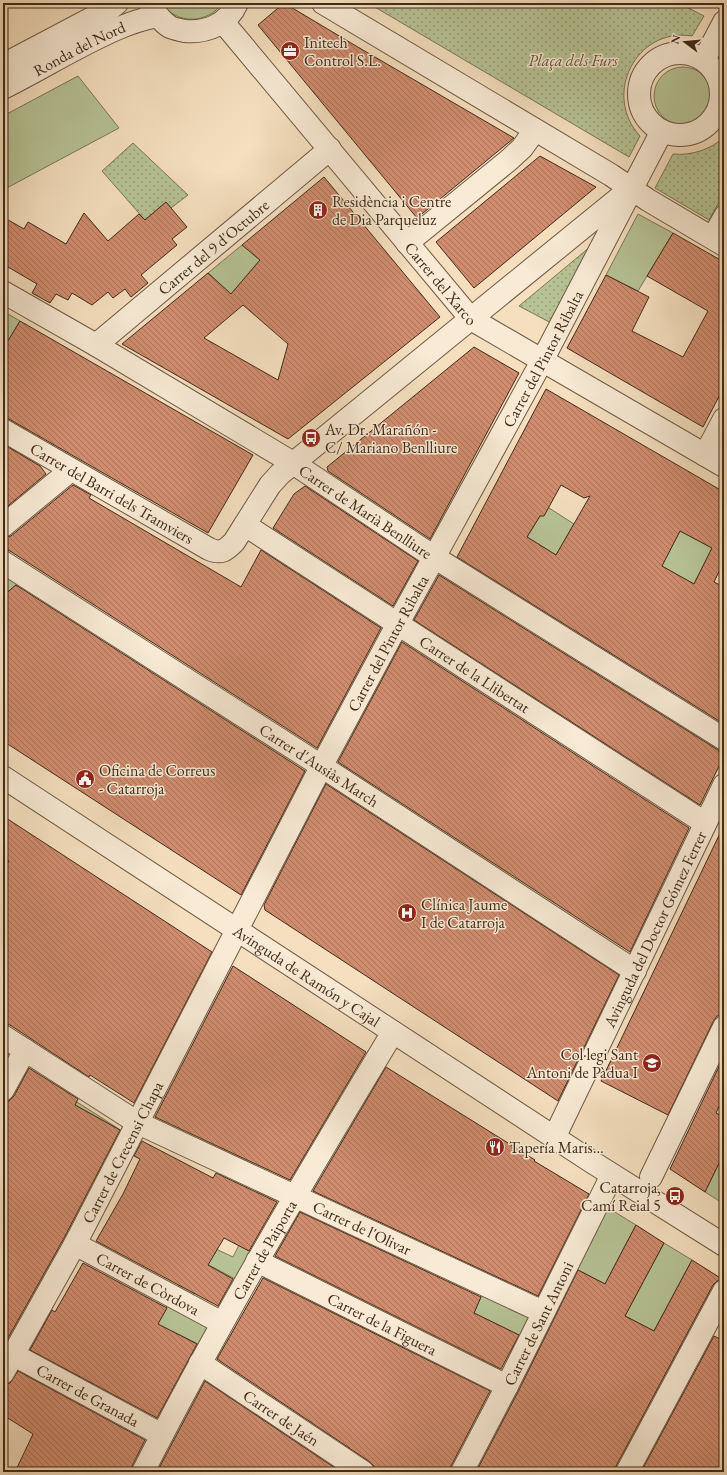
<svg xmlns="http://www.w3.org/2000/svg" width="727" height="1475" font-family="'EB Garamond',serif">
  <defs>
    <pattern id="park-dots" width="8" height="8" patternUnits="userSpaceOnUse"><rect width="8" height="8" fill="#b7c396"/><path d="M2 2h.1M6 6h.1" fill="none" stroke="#969f7a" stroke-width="1.8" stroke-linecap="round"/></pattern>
    <pattern id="building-back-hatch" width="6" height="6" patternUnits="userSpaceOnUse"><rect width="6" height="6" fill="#d08c6f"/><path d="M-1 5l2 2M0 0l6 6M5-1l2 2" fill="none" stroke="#aa735a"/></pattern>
  </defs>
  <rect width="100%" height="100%" fill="#f5dfbf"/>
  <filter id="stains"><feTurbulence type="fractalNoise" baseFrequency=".005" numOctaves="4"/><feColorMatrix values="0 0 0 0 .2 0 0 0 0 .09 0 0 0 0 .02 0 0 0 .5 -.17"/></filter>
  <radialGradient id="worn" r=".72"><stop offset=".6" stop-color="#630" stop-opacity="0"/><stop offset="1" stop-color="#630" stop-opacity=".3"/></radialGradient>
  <g fill="#b7c396" stroke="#7c7758">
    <path d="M162,3h60c-13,21 -47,22 -60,0z"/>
    <circle cx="683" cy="96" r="29"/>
    <path d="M78,76l41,52 -116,62v-74z"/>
    <path d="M638,214l35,19 -35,58 -32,-16z"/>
    <path d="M242,245l18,15 -29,34 -23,-21z"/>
    <path d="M3,311l17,10 -17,28z"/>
    <path d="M546,506l28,18 -18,31 -29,-18z"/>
    <path d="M680,531l32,17 -18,36 -33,-18z"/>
    <path d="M3,572l16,10 -16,14z"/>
    <path d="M77,1102l45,29 -47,-26z"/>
    <path d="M724,1153v51l-19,-12z"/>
    <path d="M605,1206l31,19 -31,59 -31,-16z"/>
    <path d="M201,1242l32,15 7,-14 6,6 7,4 -16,27 -28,-15 -18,34 -15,-8z"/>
    <path d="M664,1243l28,17 -38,71 -29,-15z"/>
    <path d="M483,1292l50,24 -10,21 -49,-24z"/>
    <path d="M169,1303l41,22 -10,20 -28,-14 -30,22z"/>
  </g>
  <g fill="url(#park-dots)" stroke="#7c7758">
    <path d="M368,3h311l25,13 -12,20c-56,-9 -90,59 -52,100l-11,21z"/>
    <path d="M724,137v56l-15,27 -54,-32 18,-34c18,2 39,-5 51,-17z"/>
    <path d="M133,143l55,52 -17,13 -5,-6 -21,18 -43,-49z"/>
    <path d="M596,242l-43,82 -34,-18z"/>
  </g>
  <g fill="url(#building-back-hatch)" stroke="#402b19" fill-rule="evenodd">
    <path d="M284,3l72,43 158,92 -97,80 -159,-193z"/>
    <path d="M540,156l56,31 -122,101 -38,-46z"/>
    <path d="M324,177l116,140 -152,122 -166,-95 86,-71 23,21 29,-34 -18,-15zM243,305l45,39 -10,36 -74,-42z"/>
    <path d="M166,202l21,25 -15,12 5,6 -36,30 7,8 -17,14 -6,-8 -12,9 -5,-6 -16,13 -20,-12 -4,7 -12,-6 -6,9 -18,-10 5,-9 -34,-20v-47l21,12 4,-7 38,22 18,-31 24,28 31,-27 6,6z"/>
    <path d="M673,233l51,29v125l-21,40 -136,-79 39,-73 43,22 -17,34 51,26 25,-46 -61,-35z"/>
    <path d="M20,321l233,134 -45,78 -199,-114 -5,-2 1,1h-2v-69z"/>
    <path d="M474,347l45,26 -89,166 -102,-68 -1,-4z"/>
    <path d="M546,389l178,103v69l-10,21 10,5v137l-267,-167zM561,485l23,13 6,-2 -34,59 -29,-18 13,-21h4zM680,531l32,17 -18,36 -32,-18z"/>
    <path d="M3,444l37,22 6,8 -43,36z"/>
    <path d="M73,485l18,10 -2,3 152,89 20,-37 120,78 -64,120 -307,-197 -7,-2v-11l8,-2z"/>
    <path d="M305,486l113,75 -25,45 -120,-78 21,-34z"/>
    <path d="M439,575l279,175 5,8 -23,47 -286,-185z"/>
    <path d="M16,585l289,186 -64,124 -238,-154v-145z"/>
    <path d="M402,642l287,186 -59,124 -292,-190z"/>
    <path d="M326,784l293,191 -61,126 -293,-191 -1,-5z"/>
    <path d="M3,816l209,136 -78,151 -44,-28 -1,2 -79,-52 -7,-1v-154l6,-9 -6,-4z"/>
    <path d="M724,825v190l-7,1 -4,6 -45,93 -67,-34z"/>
    <path d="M233,966l133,86 -76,128 -135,-63z"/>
    <path d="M3,1051l5,3 -5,10z"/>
    <path d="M724,1056v40l-8,17 8,4v36l-19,39 -35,-23z"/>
    <path d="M386,1067l122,76 27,17 -1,1 55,33 -51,102 -225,-105z"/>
    <path d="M29,1068l49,31 -3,6 45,25 -56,108 -61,109v-245l6,-1 5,-5z"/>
    <path d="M142,1141l71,37 3,-5 61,29 -28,49 -25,-13 -16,27 25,14 -15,27 -122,-65 27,-47 17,-35 -6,-3z"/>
    <path d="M300,1212l181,85 -7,16 45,22 -18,34 -226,-113z"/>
    <path d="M636,1225l28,18 -39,73 29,15 38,-71 30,19 -5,2 -4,4 -97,181 -1,6h-139l42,-80 60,-122 27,14z"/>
    <path d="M83,1263l84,45 -9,16 39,20 -40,74 -127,-68 22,-40 3,2z"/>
    <path d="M263,1278l227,113 -39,75 -1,6h-75l-1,-6 -4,-4 -153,-103z"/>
    <path d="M714,1336l10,5v131h-83z"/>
    <path d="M18,1371l127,69 -13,26 -1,6h-116l18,-38 -30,-19v-30l7,-2z"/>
    <path d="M205,1381l136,91h-184z"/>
  </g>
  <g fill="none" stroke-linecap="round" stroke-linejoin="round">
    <g stroke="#6d5842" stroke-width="20">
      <path id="pedestrian" d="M716,228l8,-14"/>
    </g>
    <g stroke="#6d5842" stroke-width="24">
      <g id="minor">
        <path d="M150,3c4,9 12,19 20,24 4,2 11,3 15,4 22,2 43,-7 52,-28"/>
        <path d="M323,3l288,172 37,25 76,45"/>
        <path id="s1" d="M223,22l248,297 253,147"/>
        <circle cx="680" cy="94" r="41"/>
        <path d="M704,60l20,-38"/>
        <path d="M3,65l108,-57 6,-5"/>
        <path id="s2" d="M3,88c22,-11 43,-23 65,-35 29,-15 57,-31 90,-37"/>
        <path d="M407,243l102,-83 13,-12 13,-18"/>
        <path id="s3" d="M3,292l93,53 197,118 141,94 290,182"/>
        <path id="s4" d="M96,345l234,-196"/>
        <path id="s5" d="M3,430l206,119c12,5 16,2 25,-7l36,-57 10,-11 344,-280"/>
        <path d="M705,455l19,-36"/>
        <path id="s6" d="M245,525l460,298"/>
        <path d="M3,526l68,-56"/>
        <path id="s7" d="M3,562l312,200 320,209"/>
        <path id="s8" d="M3,1036l135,87 405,189"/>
        <path d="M3,1090l22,-40"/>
        <path id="s9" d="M554,1138l170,-353"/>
        <path d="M651,1177l73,-150"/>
        <path id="s10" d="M75,1244l147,79"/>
        <path id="s11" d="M257,1261l250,125"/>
        <path id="s12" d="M14,1355l148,80"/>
        <path id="s13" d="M200,1363l163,109"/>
        <path id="s14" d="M3,1373l72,-129 246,-477 82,-153 139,-253 120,-230"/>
        <path id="s15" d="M143,1472c77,-151 163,-296 250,-440"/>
        <path id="s16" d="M462,1472l45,-86 105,-211"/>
        <path d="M627,1472l97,-181"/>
      </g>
    </g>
    <g stroke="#6d5842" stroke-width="24">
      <g id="tertiary">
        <path id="s17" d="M3,777l589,385 132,83"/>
      </g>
    </g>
    <use href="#pedestrian" stroke="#f8ead5" stroke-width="18"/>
    <use href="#minor" stroke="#f8ead5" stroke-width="22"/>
    <use href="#tertiary" stroke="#f8ead5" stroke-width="22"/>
  </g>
  <defs>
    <g id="office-disc" transform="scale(1)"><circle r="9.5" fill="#8f2418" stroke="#f8ead5"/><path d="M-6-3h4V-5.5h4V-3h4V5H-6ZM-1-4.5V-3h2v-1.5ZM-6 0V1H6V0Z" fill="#fff"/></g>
    <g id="building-disc" transform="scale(1)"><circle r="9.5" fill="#8f2418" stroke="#f8ead5"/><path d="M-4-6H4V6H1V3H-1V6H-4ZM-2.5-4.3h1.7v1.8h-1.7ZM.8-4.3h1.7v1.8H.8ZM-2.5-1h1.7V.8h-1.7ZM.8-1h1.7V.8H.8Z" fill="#fff"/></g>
    <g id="bus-disc" transform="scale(1)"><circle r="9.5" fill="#8f2418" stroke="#f8ead5"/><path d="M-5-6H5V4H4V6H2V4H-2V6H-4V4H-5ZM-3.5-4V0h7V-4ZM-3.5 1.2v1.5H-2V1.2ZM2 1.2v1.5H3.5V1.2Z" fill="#fff"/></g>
    <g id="civic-disc" transform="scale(1)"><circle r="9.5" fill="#8f2418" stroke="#f8ead5"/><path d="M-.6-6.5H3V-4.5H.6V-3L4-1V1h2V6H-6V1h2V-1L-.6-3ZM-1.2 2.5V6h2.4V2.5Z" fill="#fff"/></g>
    <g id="hospital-disc" transform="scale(1)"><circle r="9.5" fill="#8f2418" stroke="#f8ead5"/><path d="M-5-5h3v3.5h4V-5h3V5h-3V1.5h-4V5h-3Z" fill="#fff"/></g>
    <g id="school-disc" transform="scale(1)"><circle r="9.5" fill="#8f2418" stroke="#f8ead5"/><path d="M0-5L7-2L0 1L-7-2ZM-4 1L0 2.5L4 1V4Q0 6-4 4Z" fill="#fff"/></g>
    <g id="restaurant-disc" transform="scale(1)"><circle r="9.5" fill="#8f2418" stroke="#f8ead5"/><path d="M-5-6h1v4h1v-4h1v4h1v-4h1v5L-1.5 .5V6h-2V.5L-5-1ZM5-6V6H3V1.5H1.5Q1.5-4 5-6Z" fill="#fff"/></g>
  </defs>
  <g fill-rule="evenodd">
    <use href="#office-disc" x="290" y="51"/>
    <use href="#building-disc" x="318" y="210"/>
    <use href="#bus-disc" x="311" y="438"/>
    <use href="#civic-disc" x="85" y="779"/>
    <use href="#hospital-disc" x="407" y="913"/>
    <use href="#school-disc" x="652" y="1063"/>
    <use href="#restaurant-disc" x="495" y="1147"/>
    <use href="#bus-disc" x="675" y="1196"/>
  </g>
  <g text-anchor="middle" stroke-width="3" stroke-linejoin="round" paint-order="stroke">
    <g font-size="16" fill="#402b19" stroke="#f8ead5" text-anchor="start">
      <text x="304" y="48">Initech<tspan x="304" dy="18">Control S.L.</tspan></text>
      <text x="332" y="207">Residència i Centre<tspan x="332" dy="18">de Dia Parqueluz</tspan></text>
      <text x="325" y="435">Av. Dr. Marañón -<tspan x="325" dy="18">C/ Mariano Benlliure</tspan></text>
      <text x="99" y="776">Oficina de Correus<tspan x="99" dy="18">- Catarroja</tspan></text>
      <text x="421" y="910">Clínica Jaume<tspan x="421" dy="18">I de Catarroja</tspan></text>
      <text x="638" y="1060" text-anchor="end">Col·legi Sant<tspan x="638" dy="18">Antoni de Pàdua I</tspan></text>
      <text x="509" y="1153">Tapería Maris...</text>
      <text x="661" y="1193" text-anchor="end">Catarroja,<tspan x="661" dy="18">Camí Reial 5</tspan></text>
    </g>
    <g font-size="16" fill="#402b19" stroke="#f8ead5">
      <text dy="6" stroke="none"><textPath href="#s2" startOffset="86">Ronda del Nord</textPath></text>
      <text dy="6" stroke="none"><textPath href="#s4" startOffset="153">Carrer del 9 d'Octubre</textPath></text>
      <text dy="6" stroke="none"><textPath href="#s1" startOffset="340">Carrer del Xarco</textPath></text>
      <text dy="6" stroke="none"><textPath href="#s14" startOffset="1149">Carrer del Pintor Ribalta</textPath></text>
      <text dy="6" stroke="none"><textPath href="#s5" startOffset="126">Carrer del Barri dels Tramviers</textPath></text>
      <text dy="6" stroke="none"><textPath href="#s3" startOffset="424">Carrer de Marià Benlliure</textPath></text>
      <text dy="6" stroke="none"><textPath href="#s14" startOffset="825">Carrer del Pintor Ribalta</textPath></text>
      <text dy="6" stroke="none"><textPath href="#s6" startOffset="274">Carrer de la Llibertat</textPath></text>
      <text dy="6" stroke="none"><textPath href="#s7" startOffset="376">Carrer d'Ausiàs March</textPath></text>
      <text dy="6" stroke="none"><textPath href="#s9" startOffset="232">Avinguda del Doctor Gómez Ferrer</textPath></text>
      <text dy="6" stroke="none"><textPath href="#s17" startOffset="363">Avinguda de Ramón y Cajal</textPath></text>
      <text dy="6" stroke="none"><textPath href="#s14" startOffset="251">Carrer de Crecensi Chapa</textPath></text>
      <text dy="6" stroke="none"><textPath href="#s8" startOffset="408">Carrer de l'Olivar</textPath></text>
      <text dy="6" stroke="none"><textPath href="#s15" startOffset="253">Carrer de Paiporta</textPath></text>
      <text dy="6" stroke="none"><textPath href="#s10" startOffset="83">Carrer de Còrdova</textPath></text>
      <text dy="6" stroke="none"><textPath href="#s11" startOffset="140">Carrer de la Figuera</textPath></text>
      <text dy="6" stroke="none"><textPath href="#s16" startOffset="167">Carrer de Sant Antoni</textPath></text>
      <text dy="6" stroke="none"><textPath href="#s12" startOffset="84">Carrer de Granada</textPath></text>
      <text dy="6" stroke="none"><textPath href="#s13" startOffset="98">Carrer de Jaén</textPath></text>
    </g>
    <g font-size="16" font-style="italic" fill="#5e5138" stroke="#f8ead5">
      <text x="573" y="66">Plaça dels Furs</text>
    </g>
  </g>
  <rect width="727" height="1475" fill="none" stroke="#f5dfbf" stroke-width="16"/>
  <rect x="4" y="4" width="719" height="1467" fill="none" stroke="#402b19" stroke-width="2"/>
  <rect x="8" y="8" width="711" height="1459" fill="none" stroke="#402b19"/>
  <g transform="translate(685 42) rotate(286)" stroke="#f8ead5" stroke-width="3" paint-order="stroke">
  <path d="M0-3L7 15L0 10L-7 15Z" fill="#402b19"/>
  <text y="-6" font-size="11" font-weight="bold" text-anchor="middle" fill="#402b19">N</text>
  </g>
  <rect width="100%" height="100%" filter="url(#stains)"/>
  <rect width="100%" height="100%" fill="url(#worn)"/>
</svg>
